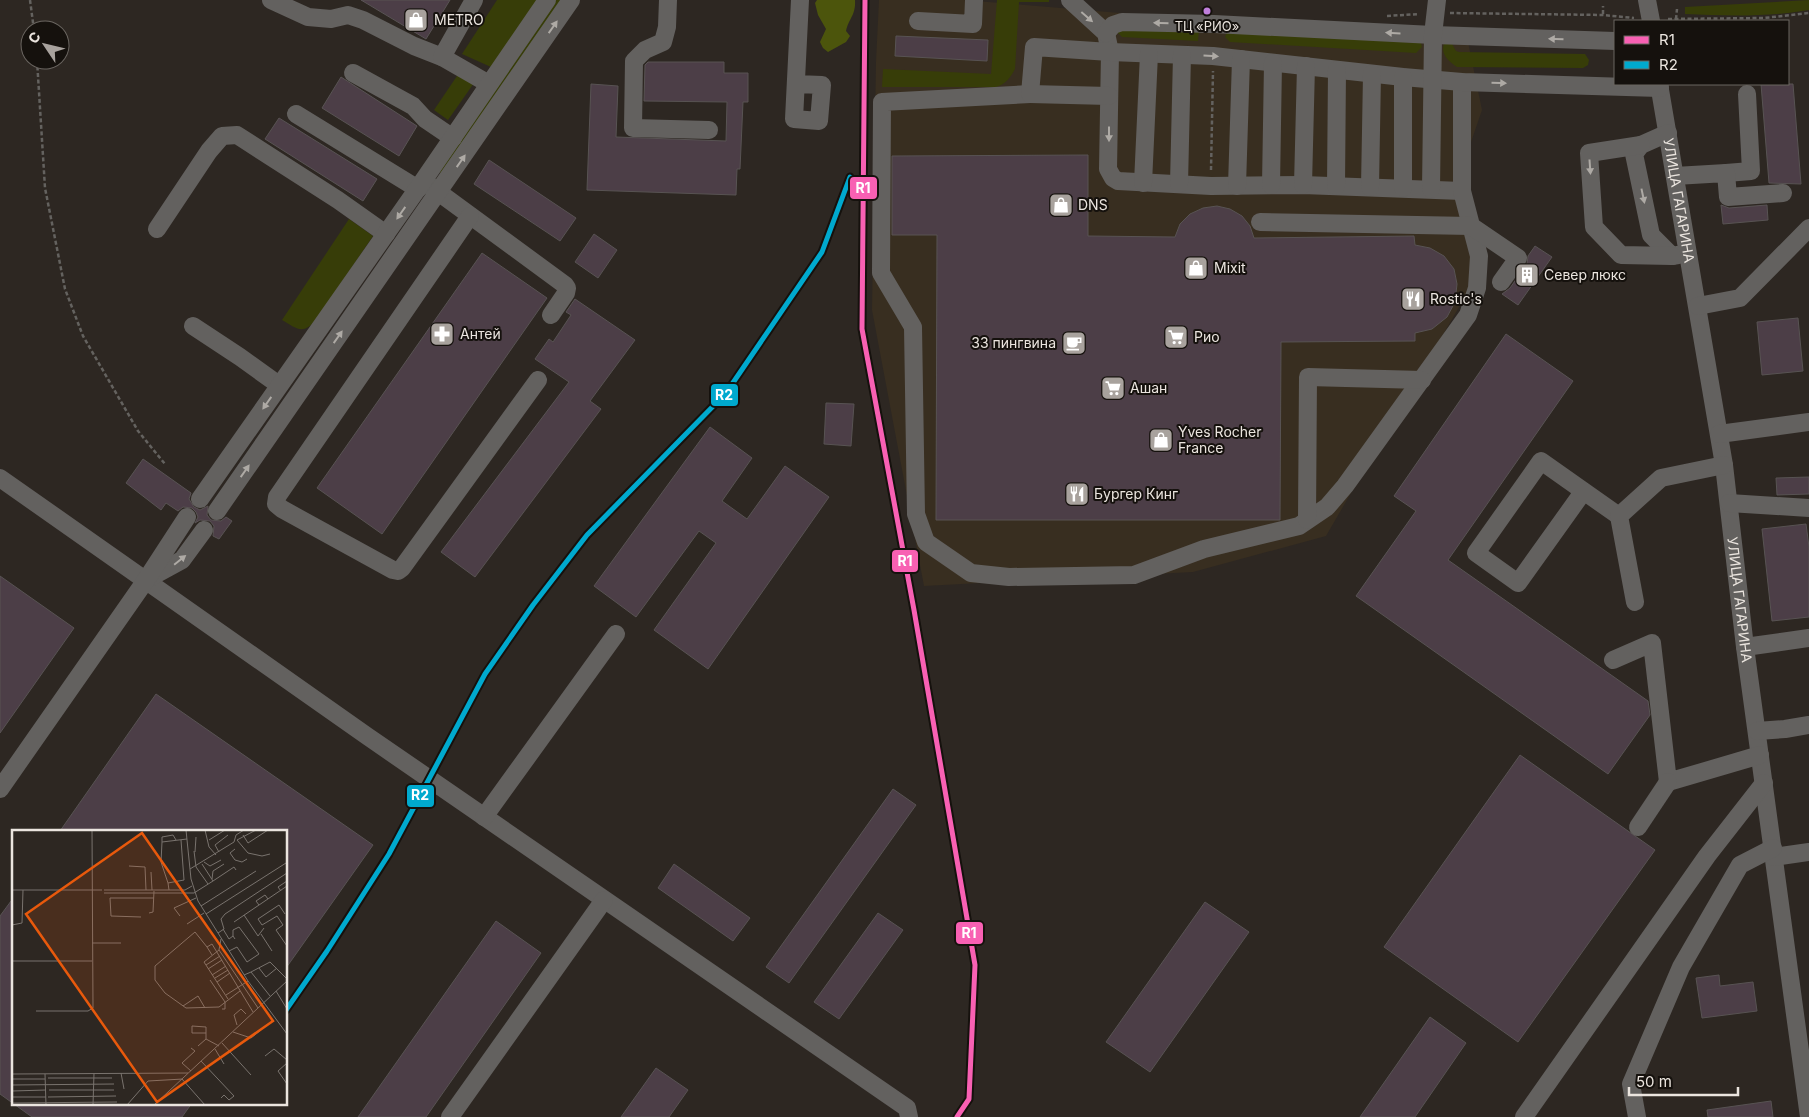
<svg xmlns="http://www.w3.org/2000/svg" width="1809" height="1117" font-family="Inter,sans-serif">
  <rect width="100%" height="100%" fill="#2d2722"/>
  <path fill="#382e20" d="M879,0h85l504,42 14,68 -12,35 3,138 -147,253 -133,36 -269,14 -52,-276 4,-248z"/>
  <g fill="#373d08">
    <path d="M497,0h40l-46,67 -29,-13z"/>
    <path d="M554,0h9l-122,173 -2,-1z"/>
    <path d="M997,0h52v2h-30l-4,67c-5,9 -9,15 -19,18h-114l1,-18 108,5z"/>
    <path d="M1809,0v10c-41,7 -82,6 -124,4v-7z"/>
    <path d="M1118,29l81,1 -1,11 -76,-4 -5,-5z"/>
    <path d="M1227,32l194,11 1,4 -6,6 -186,-11 -5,-5z"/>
    <path d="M1445,42h6l5,9 3,1 126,2 4,6 -1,5 -5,3 -126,-1c-9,-6 -18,-14 -12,-25z"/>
    <path d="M459,73l15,10 -26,37 -14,-10z"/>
    <path d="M349,219l24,17 -57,84c-13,15 -19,9 -34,0z"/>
  </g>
  <path fill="#4c550c" d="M817,0h38c1,15 -6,18 -9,31l4,5 -4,6 -18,10 -5,-4 -3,-6 6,-13 -8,-14 -3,-12z"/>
  <g fill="#4c3e47" stroke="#585353">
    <path d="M361,0h89l-24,39z"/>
    <path d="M896,36l92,4 -1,21 -92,-5z"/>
    <path d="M648,62h76v11h24v29h-5l-3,67h-3l-1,26 -149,-5 4,-106 27,2 -2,51 110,4 1,-39 -83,-1 1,-36z"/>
    <path d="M341,77l76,49 -18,30 -77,-48z"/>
    <path d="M1761,84h32l8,100 -32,-1z"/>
    <path d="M279,118l98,61 -14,22 -98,-62z"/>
    <path d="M1088,155v81l87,1 5,-13 10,-10 13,-6 14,-2 13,3 12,7 8,10 4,12 160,-2 1,9 15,3 14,8 10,13 3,15 -2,18 -8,15 -15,12 -17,4v8l-134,1 -1,178h-344l1,-285h-45v-79z"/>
    <path d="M489,160l87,58 -16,23 -86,-57z"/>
    <path d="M1721,205l8,3 38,-3 1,15 -45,4z"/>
    <path d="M594,234l23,16 -19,28 -23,-16z"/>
    <path d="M1535,246l17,11 -34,48 -16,-11 8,-6 17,-24 1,-8z"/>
    <path d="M482,253l65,45 -165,236 -65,-46z"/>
    <path d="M575,299l60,41 -45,61 11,8 -126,168 -34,-25 128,-170 -34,-23 14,-20 4,3 18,-27 -5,-3z"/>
    <path d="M1798,318l5,53 -41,4 -5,-53z"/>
    <path d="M1506,334l67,47 -125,179 200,141 2,14 -42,59 -252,-178 60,-85 -22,-15z"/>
    <path d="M826,403l28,1 -3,42 -27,-2z"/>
    <path d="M710,427l42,31 -30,43 25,18 38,-53 44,31 -121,172 -54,-39 62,-87 -17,-12 -63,86 -42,-31z"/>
    <path d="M143,459l48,34 -2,6 5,8 6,3 8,-4 -1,9 4,5 10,1 5,-4 6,4 -13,18 -6,-3 1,-10 -4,-5 -10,-1 -5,3 3,-6 -2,-5 -4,-4 -9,-1 -5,4 -12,-8 -5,7 -35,-27z"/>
    <path d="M1809,477v17l-32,1 -1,-17z"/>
    <path d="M1806,524l3,23v70l-37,4 -10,-92z"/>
    <path d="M0,576l74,52 -74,105z"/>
    <path d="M156,694l217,151 -87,123v-137h-226z"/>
    <path d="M1520,755l135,95 -137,192 -134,-95z"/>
    <path d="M893,789l23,16 -127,178 -23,-16z"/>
    <path d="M674,864l76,54 -17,23 -75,-53z"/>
    <path d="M14,897v206h178l-10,14h-150l-32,-23v-178z"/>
    <path d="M1205,902l44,30 -99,140 -44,-30z"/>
    <path d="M878,913l25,17 -64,89 -25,-17z"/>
    <path d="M496,921l45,32 -115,164h-68z"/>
    <path d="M1719,975l1,11 33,-4 4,29 -55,7 -6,-40z"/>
    <path d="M1430,1017l36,26 -51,74h-55z"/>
    <path d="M656,1068l32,22 -19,27h-48z"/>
    <path d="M1771,1101l2,16h-65l-1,-7z"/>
  </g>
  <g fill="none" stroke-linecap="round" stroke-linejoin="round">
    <g stroke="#64625f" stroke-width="2.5" stroke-dasharray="4 2.5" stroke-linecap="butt">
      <path d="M30,0l4,30"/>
      <path d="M1450,13l153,2 31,3"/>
      <path d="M1603,14v-8"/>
      <path d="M1387,16l32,-2"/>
      <path d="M1668,19l96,-1 45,-5"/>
      <path d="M1676,19l1,-10"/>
      <path d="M37,60l8,128 20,101 18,47 55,95 27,33"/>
      <path d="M1211,170l2,-99"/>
    </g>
    <g stroke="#63615f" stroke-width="18">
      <path d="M271,0l37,17 23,2 17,-4 15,5 51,26 28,11"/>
      <path d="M474,0l-32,57 47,27"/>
      <path d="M668,0l-1,27 -4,15 -18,8 -11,11 -1,67 76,2"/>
      <path d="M1070,0l36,33 4,19 -2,117 5,9 5,3 93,5 92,-1 159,6"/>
      <path d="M1647,0l4,21"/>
      <path d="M918,21l55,3 1,-24"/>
      <path d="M1106,33l7,-8 9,-3 92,2 219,11 182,6"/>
      <path d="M353,73l60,33 12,13 28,19"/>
      <path d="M796,84l26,1 -3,36 -25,-2 6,-119"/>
      <path id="s1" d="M1659,84l65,381 21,182 64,470"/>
      <path d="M1030,94l-148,8 -1,171 32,54 3,187 10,28 45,31 38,4 125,-2 70,-26 95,-23 28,-19 18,-21 123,-171 9,-27 2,-32 -17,-65v-109"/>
      <path d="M1109,96l-79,-2 4,-47 76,5 103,4 190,21 59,5 198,6"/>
      <path d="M296,114l122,75"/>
      <path d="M1668,133l-27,12 -7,9 17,81 21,21 6,-1"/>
      <path d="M1641,145l-52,8 5,74 27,28 51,1"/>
      <path d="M1726,173l25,-2 -4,-77"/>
      <path d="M1675,176l51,-3 2,24 55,-4"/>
      <path d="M1143,183l6,-129"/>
      <path d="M1179,184l3,-129"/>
      <path d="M1271,185l2,-122"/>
      <path d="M1303,185l3,-119"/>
      <path d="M430,186l135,99 2,3 -1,5 -15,22"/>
      <path d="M1237,186l4,-127"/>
      <path d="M1336,186l1,-116"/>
      <path d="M1370,187l2,-113"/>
      <path d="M1403,188v-111"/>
      <path d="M1431,189l2,-154 4,-35"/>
      <path d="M470,216l-193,281 -1,7 6,5 111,61 5,1 4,-3 136,-188"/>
      <path d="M1260,222l211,4 47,32 -17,24"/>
      <path d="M157,229l52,-78 13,-15 15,-1 101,65 48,34"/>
      <path d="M1698,306l42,-8 69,-70"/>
      <path d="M193,326l47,31 39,28"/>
      <path d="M1719,434l90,-12"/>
      <path d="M0,478l367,258 540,372 2,9"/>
      <path d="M1583,492l-65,91 -42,-30 65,-92 78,55"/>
      <path d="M200,499l223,-318 124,-181"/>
      <path d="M1729,503l80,5"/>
      <path d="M217,511l354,-511"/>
      <path d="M1307,520l1,-143 114,3"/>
      <path d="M149,578l33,-18 22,-30"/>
      <path d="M1635,602l-16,-86 42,-38 63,-13"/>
      <path d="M1745,647l64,-9"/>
      <path d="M1613,660l39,-17 16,139 92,-27"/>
      <path d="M1757,731l28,-2 24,-4"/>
      <path d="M0,789l146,-209 41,-63"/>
      <path d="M484,817l132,-183"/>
      <path d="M1638,827l30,-45"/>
      <path d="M1774,857l35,-5"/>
      <path d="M450,1117l154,-217"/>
      <path d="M1524,1117l183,-261 57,-73"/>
      <path d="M1637,1117l-6,-33 50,-117 59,-102 33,-17"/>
    </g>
    <g stroke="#15110d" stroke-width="9">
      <path id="rail-1" d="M865,0l-3,329 52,281 61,355 -6,134 -12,18"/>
    </g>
    <g stroke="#15110d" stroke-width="9">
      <path id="rail-2" d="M286,1010l41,-59 62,-97 96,-180 48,-69 54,-70 139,-142 96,-141 28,-75"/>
    </g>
    <use href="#rail-1" stroke="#f860b3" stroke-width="5"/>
    <use href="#rail-2" stroke="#00a9ce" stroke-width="5"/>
  </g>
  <defs><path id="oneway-solid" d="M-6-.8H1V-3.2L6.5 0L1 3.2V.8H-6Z" transform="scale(1.25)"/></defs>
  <g fill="#aeaaa5">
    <use href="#oneway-solid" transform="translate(1087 17) rotate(41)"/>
    <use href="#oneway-solid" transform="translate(1161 23) rotate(-179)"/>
    <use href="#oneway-solid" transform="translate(553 27) rotate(-55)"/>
    <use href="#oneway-solid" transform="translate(1393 33) rotate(-177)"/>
    <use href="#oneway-solid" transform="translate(1556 39) rotate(-178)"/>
    <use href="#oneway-solid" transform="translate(1211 56) rotate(4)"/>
    <use href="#oneway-solid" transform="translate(1499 83) rotate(2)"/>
    <use href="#oneway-solid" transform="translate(1109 134) rotate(90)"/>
    <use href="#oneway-solid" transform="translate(461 161) rotate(-55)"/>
    <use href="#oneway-solid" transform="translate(1590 167) rotate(86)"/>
    <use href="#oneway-solid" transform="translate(1643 196) rotate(78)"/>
    <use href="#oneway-solid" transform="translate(401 213) rotate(125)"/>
    <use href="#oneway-solid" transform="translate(338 337) rotate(-55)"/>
    <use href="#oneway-solid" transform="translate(267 403) rotate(125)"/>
    <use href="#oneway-solid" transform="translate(245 471) rotate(-55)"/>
    <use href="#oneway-solid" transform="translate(180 560) rotate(-39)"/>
  </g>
  <defs>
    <g id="shop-square" transform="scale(1.25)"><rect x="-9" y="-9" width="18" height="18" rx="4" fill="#a8a29d" stroke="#15110d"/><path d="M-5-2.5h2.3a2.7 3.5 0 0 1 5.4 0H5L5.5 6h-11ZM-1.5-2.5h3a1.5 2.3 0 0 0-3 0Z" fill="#fff"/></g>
    <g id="building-square" transform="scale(1.25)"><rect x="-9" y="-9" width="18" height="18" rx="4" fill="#a8a29d" stroke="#15110d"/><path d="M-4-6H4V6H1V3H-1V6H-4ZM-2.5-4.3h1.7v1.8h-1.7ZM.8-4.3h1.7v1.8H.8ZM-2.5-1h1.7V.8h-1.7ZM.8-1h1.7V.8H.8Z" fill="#fff"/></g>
    <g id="restaurant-square" transform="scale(1.25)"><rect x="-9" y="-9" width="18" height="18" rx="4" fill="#a8a29d" stroke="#15110d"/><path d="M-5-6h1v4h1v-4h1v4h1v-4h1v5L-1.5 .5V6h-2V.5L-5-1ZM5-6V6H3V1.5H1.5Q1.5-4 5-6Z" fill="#fff"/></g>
    <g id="pharmacy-square" transform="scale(1.25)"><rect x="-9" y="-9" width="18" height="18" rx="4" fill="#a8a29d" stroke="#15110d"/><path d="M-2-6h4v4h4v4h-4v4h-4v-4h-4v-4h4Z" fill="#fff"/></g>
    <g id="supermarket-square" transform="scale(1.25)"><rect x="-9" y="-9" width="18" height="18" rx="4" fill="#a8a29d" stroke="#15110d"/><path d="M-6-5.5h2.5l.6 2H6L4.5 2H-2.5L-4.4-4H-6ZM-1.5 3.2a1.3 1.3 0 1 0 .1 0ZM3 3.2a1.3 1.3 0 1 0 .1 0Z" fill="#fff"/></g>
    <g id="cafe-square" transform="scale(1.25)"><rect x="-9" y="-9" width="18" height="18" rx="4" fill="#a8a29d" stroke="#15110d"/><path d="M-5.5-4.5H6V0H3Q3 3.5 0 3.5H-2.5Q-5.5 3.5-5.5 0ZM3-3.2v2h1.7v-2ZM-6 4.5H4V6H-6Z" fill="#fff"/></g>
  </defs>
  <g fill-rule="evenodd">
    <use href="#shop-square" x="416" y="20"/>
    <use href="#shop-square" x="1061" y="205"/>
    <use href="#shop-square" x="1196" y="268"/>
    <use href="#building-square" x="1527" y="275"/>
    <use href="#restaurant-square" x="1413" y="299"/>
    <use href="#pharmacy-square" x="442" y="334"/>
    <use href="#supermarket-square" x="1176" y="337"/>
    <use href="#cafe-square" x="1074" y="343"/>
    <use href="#supermarket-square" x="1113" y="388"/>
    <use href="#shop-square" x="1161" y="440"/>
    <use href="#restaurant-square" x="1077" y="494"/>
  </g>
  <circle fill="#c07fdc" stroke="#15110d" stroke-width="2" cx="1207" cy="11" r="4.5"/>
  <g text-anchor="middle" stroke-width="4" stroke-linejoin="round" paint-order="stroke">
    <g font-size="13" fill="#ebe5df" stroke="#15110d">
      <text x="1207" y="31">ТЦ «РИО»</text>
    </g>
    <g font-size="14" fill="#ebe5df" stroke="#15110d" text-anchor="start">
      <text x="434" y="25">METRO</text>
      <text x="1078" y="210">DNS</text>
      <text x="1214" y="273">Mixit</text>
      <text x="1544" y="280">Север люкс</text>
      <text x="1430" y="304">Rostic's</text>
      <text x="460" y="339">Антей</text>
      <text x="1194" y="342">Рио</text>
      <text x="1056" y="348" text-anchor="end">33 пингвина</text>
      <text x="1130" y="393">Ашан</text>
      <text x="1178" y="437">Yves Rocher<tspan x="1178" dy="16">France</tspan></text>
      <text x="1094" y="499">Бургер Кинг</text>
    </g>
    <g font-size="14" fill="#ebe5df" stroke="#15110d">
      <text dy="5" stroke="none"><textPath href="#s1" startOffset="118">УЛИЦА ГАГАРИНА</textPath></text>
      <text dy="5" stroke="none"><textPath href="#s1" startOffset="522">УЛИЦА ГАГАРИНА</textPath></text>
    </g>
  </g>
  <g transform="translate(12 830)">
    <rect width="275" height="275" fill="#2d2722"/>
    <path fill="none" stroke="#79736e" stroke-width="1" d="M174,0l5,49 7,22 50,80 39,53M193,0l4,17 7,8M231,5l5,8 20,-13M164,10l-3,-5 -11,2v5l25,-3M197,10l16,-10M225,10l11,13 14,3 8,-2M225,10l19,-10M150,12l-1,20 7,21M223,19l-5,4 5,7 7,2 5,-3M182,21l2,16 12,17M183,22l1,-15M207,22l-4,-7 13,-10M192,32l6,4 11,-6M117,36l16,1 1,23M178,39l44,-27 2,-7 8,-5M139,42l1,18M200,49l1,-8 11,-7M201,51l21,-14 2,3M0,60h90M92,60h81l7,-4M157,60l-1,-7 16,-3 -3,-40M269,61l-3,-4 9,-6M92,63h90l19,-12 -11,-17M247,75l-3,-4 9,-6 3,4M189,76l55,-35M137,83l4,-1 1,-21M194,84l80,-51M232,85l14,21 6,-8M168,86l-6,-8 22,-10M129,87l-30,-1 -1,-18h44M222,92l53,-36M175,94l17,-11M0,95l10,-2 1,-33M250,95l15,-9 6,9 -7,5 11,16M250,95l-4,-6 21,-14 6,9M211,99l6,10 4,-3 2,3M206,103l6,-4 -3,-10 4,-5 62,-41M249,104l11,17M209,109l-2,11 -15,12 24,37M80,113h29M195,117l-12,-15 -40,34v14l10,13 21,15 33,-1 21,-16M207,120l39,58M217,121l8,-4 10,15 12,-8 -20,-27 -6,3v6M200,125l-5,-8 5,-3 41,68M0,131h80M194,135l14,-9M247,138l7,9 11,-9M196,139l14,-9M239,142l19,-10 17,17M200,145l14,-9M232,145l7,-3 19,24M203,148l13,-8M198,150l15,22v7h-3M205,152l13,-9M264,161l11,18M214,165l22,-14M171,176l15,-10 7,12M24,181h52l5,-3 -1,-178M225,195l-3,-10 7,-6 5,5M221,202l18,6 10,-8M194,203h-14v-7l14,1v12M210,213l29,32M186,216l8,-7 13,7M179,218l4,3 -13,12 9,8M203,219l9,15M253,226l9,-7 13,11M189,231l33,35 -5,4 -5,-5 -3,3M275,233l-9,8 9,13M109,243l3,16M0,244l176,-1M33,244l1,31M36,248h64M0,249h33M170,249l23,26M0,255l102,-1M37,260h65M0,261l34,-1M0,267h34M36,267l68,-1M0,273l105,-1M81,275l1,-32M115,275l21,-24 35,-2M142,275l133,-124"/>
    <path fill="#e8590c" fill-opacity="0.15" stroke="#e8590c" stroke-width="2.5" d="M130,3l131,188 -116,81 -131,-188z"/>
    <rect width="275" height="275" fill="none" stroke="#ebe5df" stroke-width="2.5"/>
  </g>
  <g stroke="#15110d" stroke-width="2">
    <rect x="849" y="176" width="29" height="24" rx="5" fill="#f860b3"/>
    <rect x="710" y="383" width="29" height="24" rx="5" fill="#00a9ce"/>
    <rect x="891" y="549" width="28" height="24" rx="5" fill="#f860b3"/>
    <rect x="406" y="784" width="29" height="24" rx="5" fill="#00a9ce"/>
    <rect x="955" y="921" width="29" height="24" rx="5" fill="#f860b3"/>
  </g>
  <g font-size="14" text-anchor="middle" font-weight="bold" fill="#fff">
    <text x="863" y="193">R1</text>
    <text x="724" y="400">R2</text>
    <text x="905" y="566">R1</text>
    <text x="420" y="800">R2</text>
    <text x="969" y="938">R1</text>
  </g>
  <rect x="1614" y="20" width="175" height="65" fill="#15110d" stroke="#6b6661"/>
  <rect x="1624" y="36" width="25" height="8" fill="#f860b3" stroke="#6b6661"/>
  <text x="1659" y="45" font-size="15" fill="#ebe5df">R1</text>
  <rect x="1624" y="61" width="25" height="8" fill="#00a9ce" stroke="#6b6661"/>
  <text x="1659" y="70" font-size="15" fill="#ebe5df">R2</text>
  <g transform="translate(45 45) rotate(305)"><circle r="24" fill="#15110d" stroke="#6b6661"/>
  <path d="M0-4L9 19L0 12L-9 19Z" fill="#a8a29d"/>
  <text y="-8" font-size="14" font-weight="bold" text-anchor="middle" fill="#ebe5df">С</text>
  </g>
  <path d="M1629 1087v8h109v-8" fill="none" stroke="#ebe5df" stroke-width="2.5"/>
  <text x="1636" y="1087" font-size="15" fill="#ebe5df" stroke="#15110d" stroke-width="4" paint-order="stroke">50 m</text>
</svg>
